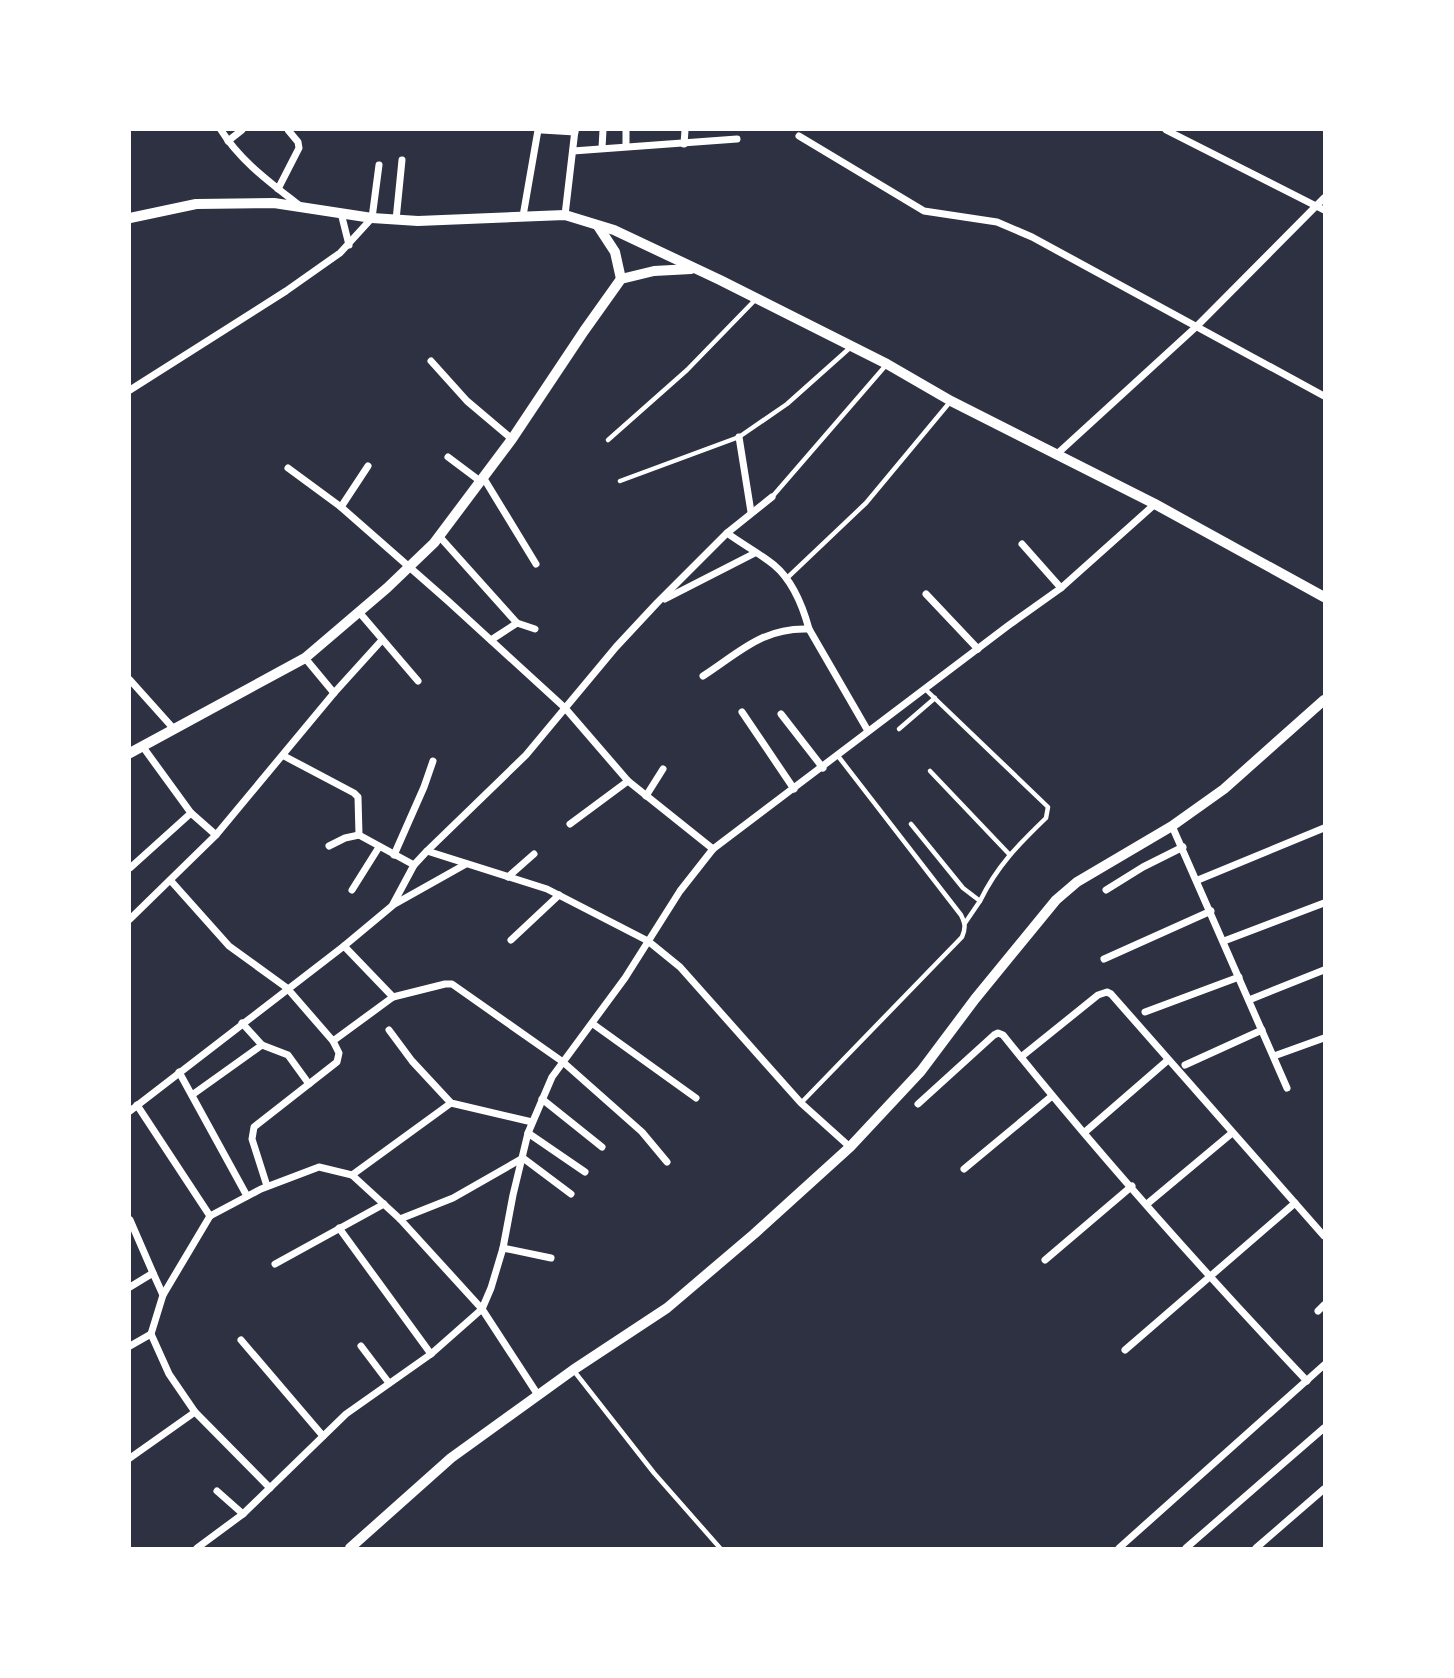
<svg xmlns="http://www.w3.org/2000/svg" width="1454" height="1678" font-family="'Nunito Sans',sans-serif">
  <rect width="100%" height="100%" fill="#2d3142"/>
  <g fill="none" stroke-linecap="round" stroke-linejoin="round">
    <g stroke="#fff" stroke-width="4.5">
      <path d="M608,440l79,-70 69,-71"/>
      <path d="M620,481l119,-44 48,-33 65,-58"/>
      <path d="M772,497l115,-133"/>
      <path d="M786,579l80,-76 84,-101"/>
      <path d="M899,729l36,-31"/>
      <path d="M930,771l79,83"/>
      <path d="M911,824l52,64 17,13c17,-35 38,-56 66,-83l2,-11 -123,-118"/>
      <path d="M965,923l15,-22"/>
      <path d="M801,1103l161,-166c4,-9 3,-14 -1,-22l-123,-159"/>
      <path d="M574,1371l80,102 66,75"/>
    </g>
    <g stroke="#fff" stroke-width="7">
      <path d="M221,130c19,31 50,53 79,76"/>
      <path d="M542,130l33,2"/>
      <path d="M626,130v16"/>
      <path d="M1166,130l158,80"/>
      <path d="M799,136l125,75 73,11 35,15 292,159"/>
      <path d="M228,141l14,-11"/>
      <path d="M684,144l1,-14"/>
      <path d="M602,148l1,-18"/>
      <path d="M573,151l164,-12"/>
      <path d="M278,189l21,-41 -1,-6 -10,-12"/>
      <path d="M341,213l8,32"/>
      <path d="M565,215l10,-85"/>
      <path d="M523,216l15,-86"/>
      <path d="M396,220l6,-60"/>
      <path d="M431,361l36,40 45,38"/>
      <path d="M130,390l156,-99 54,-38 32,-35 7,-53"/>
      <path d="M739,437l12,75"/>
      <path d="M1057,454l140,-128 127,-128"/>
      <path d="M448,457l32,24"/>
      <path d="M288,468l53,39 107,94 117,107 63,73 85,68"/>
      <path d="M483,477l53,87"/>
      <path d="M341,507l27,-41"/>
      <path d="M727,533c15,11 32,20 47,32 18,15 29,42 35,64"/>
      <path d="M439,536l78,87 18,6"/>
      <path d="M1022,544l39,44"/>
      <path d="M926,594l52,55"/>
      <path d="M665,599l90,-46"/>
      <path d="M359,612l59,69"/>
      <path d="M491,640l26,-17"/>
      <path d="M305,658l29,35"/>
      <path d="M703,676c37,-24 60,-49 106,-47l59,102"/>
      <path d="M130,680l43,48"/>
      <path d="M742,712l52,77"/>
      <path d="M781,714l42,54"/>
      <path d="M284,756l70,37 4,4 1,38 55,30"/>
      <path d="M646,796l17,-27"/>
      <path d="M191,813l25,22"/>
      <path d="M570,824l58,-43"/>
      <path d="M1172,826l115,262"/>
      <path d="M329,846l16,-8 14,-3"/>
      <path d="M427,851l120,38 101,52 32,26 121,136 49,44"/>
      <path d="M394,855l30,-68 9,-26"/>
      <path d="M130,868l61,-55 -48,-66"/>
      <path d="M508,877l26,-23"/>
      <path d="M1198,880l126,-52"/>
      <path d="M171,881l58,65 58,42 46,53 6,12 -2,9 -83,65 -2,12 15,47"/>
      <path d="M352,890l27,-43"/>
      <path d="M1106,890l37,-23 40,-20"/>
      <path d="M393,905l73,-41"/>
      <path d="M130,919l86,-84 118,-142 48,-53"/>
      <path d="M511,940l48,-45"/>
      <path d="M1224,941l100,-38"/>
      <path d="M344,946l49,51"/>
      <path d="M1104,959l107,-48"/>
      <path d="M1249,1000l75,-30"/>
      <path d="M1145,1012l94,-35"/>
      <path d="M242,1023l20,22"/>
      <path d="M593,1024l103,74"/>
      <path d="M389,1030l23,31 39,42 81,19"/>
      <path d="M333,1041l60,-44 52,-13h7l111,78 79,70 25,30"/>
      <path d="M1274,1056l50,-18"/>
      <path d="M1021,1057l77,-62 9,-3 4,2 213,242"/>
      <path d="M1185,1065l77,-35"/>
      <path d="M179,1072l68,124"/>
      <path d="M192,1095l70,-50 26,10 21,29"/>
      <path d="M542,1099l60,48"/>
      <path d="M918,1104l76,-69 4,-2 5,2c96,120 199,235 304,346"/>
      <path d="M137,1105l73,111"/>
      <path d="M130,1111l214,-165 48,-40 22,-41 13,-14 99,-96 90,-108 41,-44 70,-70 45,-36"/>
      <path d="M1085,1132l83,-72"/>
      <path d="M528,1133l57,39"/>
      <path d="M964,1169l88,-73"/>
      <path d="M352,1175l99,-72"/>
      <path d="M1147,1204l85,-71"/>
      <path d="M210,1216l51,-27 58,-22 33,8 48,44 82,90 56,86"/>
      <path d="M210,1216l-47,79 -12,39 18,40 26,38 75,76"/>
      <path d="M400,1219l53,-21 70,-40 48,36"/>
      <path d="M130,1220l23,53"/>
      <path d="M339,1228l92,126"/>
      <path d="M503,1248l48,10"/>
      <path d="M1045,1260l87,-74"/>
      <path d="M275,1264l109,-60"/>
      <path d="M130,1287l23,-14 10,22"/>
      <path d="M1318,1311l6,-6"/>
      <path d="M241,1340l82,96"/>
      <path d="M130,1346l21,-12"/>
      <path d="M361,1346l28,37"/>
      <path d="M1125,1350l170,-147"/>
      <path d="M130,1458l65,-46"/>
      <path d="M217,1491l26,23"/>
      <path d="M197,1548l46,-34 103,-100 85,-60 51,-45 9,-21 12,-40 10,-53 15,-62 24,-56 73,-99 55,-87 33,-42 296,-224 52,-37 94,-84"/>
      <path d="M1119,1548l205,-183"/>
      <path d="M1186,1548l138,-120"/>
      <path d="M1256,1548l68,-59"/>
    </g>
    <g stroke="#fff" stroke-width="10">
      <path d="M130,218l66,-14 78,-1 98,15 46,3 147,-6 49,15 106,50 167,84 64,37 204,103 169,93"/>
      <path d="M598,226l17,26 6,27"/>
      <path d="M130,753l175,-95 82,-70 47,-45 78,-104 72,-108 37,-52 33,-8 37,-2"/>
      <path d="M350,1548l101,-90 122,-88 94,-62 87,-74 96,-87 71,-76 54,-72 81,-99 21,-18 95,-56 52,-37 100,-89"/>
    </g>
  </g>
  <rect width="1454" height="1678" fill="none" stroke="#ffffff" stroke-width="262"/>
</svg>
